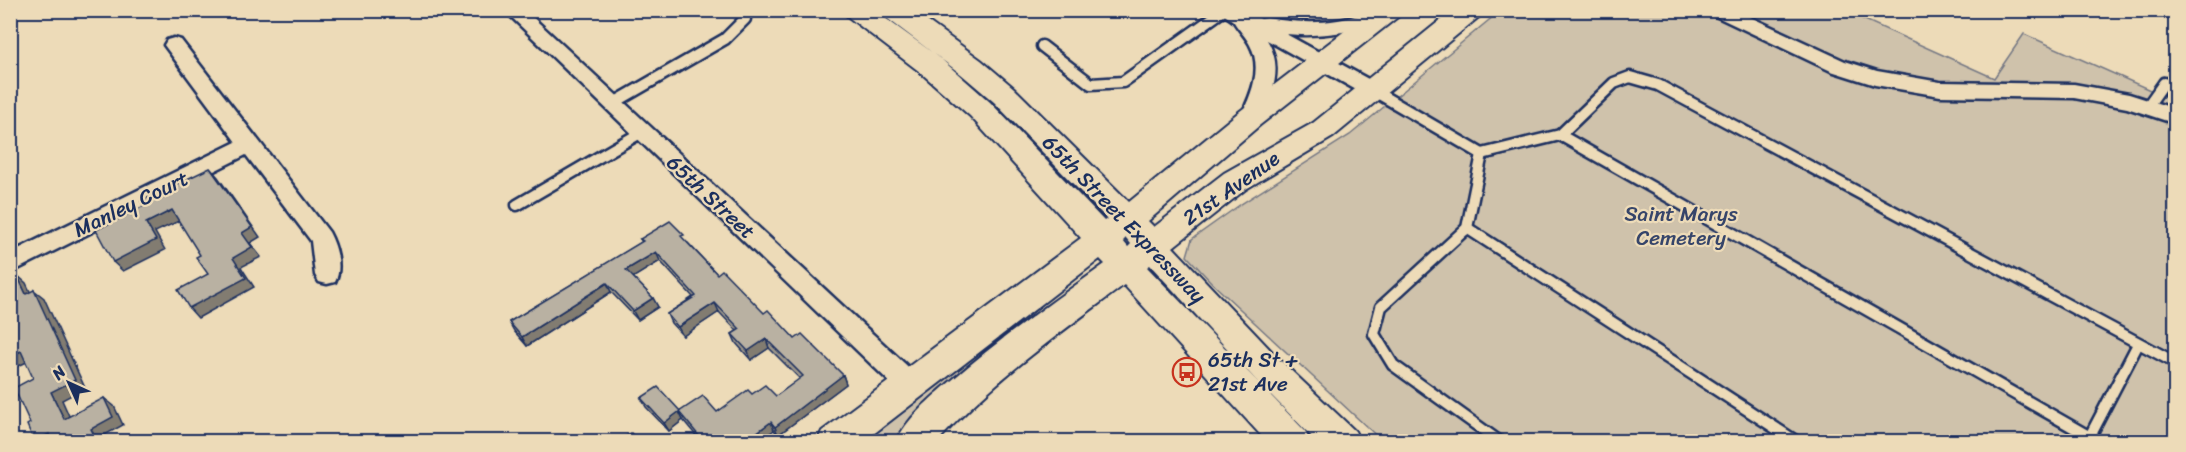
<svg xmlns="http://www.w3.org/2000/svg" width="2186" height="452" font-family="Sriracha,sans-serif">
  <rect width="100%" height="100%" fill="#eddbb8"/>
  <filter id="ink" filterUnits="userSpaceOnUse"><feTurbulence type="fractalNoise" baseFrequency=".0167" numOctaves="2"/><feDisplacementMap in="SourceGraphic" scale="12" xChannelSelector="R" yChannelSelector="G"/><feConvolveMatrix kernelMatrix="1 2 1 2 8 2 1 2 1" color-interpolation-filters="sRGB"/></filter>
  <g filter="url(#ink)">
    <g fill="#cfc2ab" stroke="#757884" stroke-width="1.5">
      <path d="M1500,11h345l149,67 30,-44 151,67v340h-793l-170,-158 -25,-27 5,-17 49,-35 109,-69z"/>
      <path d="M1041,305l-139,136 -37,1z"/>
    </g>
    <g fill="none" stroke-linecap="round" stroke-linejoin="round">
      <g stroke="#1b2f5e" stroke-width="15">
        <g id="lane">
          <path d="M1042,46l49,38 32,-2 101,-72"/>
          <path d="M1374,91l108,63"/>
          <path d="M612,104l113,-65 20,-20"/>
          <path d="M2147,107l17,-24 12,5"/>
          <path d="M1560,135l539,307"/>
          <path d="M517,205l125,-73"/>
          <path d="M1467,228l330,214"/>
          <path d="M1500,442l-107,-77 -19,-31 7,-27 86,-79 15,-74 78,-19 54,-52 16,-6 28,8 518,278"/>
          <path d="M2087,442l51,-98"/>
        </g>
      </g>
      <g stroke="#1b2f5e" stroke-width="5">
        <g id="street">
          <path d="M504,10h21l393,366 4,8 -4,8 -9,3 -9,-3z"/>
          <path d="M1220,10h25l16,9 6,-1c24,4 47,6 71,2 16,-2 35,-12 51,-8l3,4 -3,4c-34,11 -67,18 -103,14l95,52 3,5 -3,5 -7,2 -7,-2 -100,-56c17,27 6,57 -10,83l-7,2 -7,-2 -3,-5c11,-23 23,-49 10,-73 -4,-8 -12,-16 -16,-23 -3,-4 -11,-6 -14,-12z"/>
          <path d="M1709,10h26l110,51 32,10 63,11 134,2 55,10 47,15v15l-49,-16 -53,-10 -134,-2 -65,-11 -44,-14 -120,-57z"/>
          <path d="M174,38l7,2 148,192c7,13 14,35 6,50l-8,2 -8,-2 -4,-7 -4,-34 -65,-86 -236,118v-20l226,-111 -72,-97 3,-5z"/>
        </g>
      </g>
      <g stroke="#1b2f5e" stroke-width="4">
        <path id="secondary" d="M843,10h31l66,48 50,44 114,119 3,-2 -113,-117 -33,-28 -77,-58 -4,-6h32l69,50 33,28 115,114 111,-91 132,-101h31l-4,6 -139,109 -112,96 6,6 70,-54 89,-50 140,-113h31l-4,6 -147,121 -87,52 -73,58 107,113 75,71 5,11h-43l-61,-62 -106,-115 -3,2 158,164 5,11h-43l-143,-157c-65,49 -132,96 -187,157h-41c11,-24 35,-44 55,-61 49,-42 101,-79 154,-117l-5,-5 -237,183h-46l5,-11 259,-193 -111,-122 -50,-44 -73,-56zM1126,238l5,6 -3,3 -5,-6z"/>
      </g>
      <use href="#lane" stroke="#eddbb8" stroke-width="10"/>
      <use href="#street" fill="#eddbb8" fill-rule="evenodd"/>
      <use href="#secondary" fill="#eddbb8" fill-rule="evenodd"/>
    </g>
    <path fill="#9f988b" stroke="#1b2f5e" stroke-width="1.5" d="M640,239l48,4 29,31 78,65 48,36 3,9 -68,51 -4,-5 -76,8 -15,-18 -14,11 -23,-24 -5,-9 40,13 36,1 35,-18 24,2 24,-17 -31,-31 -18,12 -15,-17 -4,-9 5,-3 -18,-19 -36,24 -12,-13 -4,-9 26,-17 -33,-36 -27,16 20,21 5,9 -20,13 -27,-28 -84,54 -13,-15 -5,-9 133,-80z"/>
    <g fill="#827c71" stroke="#1b2f5e" stroke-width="1.5">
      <path d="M210,168l8,9 42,60 -10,6 11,14 -20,10 13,20 -56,31 -9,-10 44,-50 9,-25z"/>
      <path d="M172,210l9,10 -26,12 10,18 -42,21 -10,-9 33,-39z"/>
      <path d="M656,252l4,9 -29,18 -5,-9z"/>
      <path d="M17,275l9,8 9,19 -9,-8z"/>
      <path d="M607,283l4,9 -84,54 -5,-9z"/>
      <path d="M34,290l10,8 41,90 -23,12 12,27 -10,-8 -13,-27z"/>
      <path d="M653,298l5,9 -20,13 -5,-9z"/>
      <path d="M715,303l4,9 -36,24 -5,-9z"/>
      <path d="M766,339l3,9 -18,12 -3,-9z"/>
      <path d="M21,351l10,9 -21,10v-14z"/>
      <path d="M843,375l3,9 -68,51 -3,-8z"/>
      <path d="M104,398l10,8 9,19 -22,12 2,4h-6l-6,-12z"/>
      <path d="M680,411l-1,1 4,8 -14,11 -5,-8z"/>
      <path d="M771,422l3,8 -14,11h-15z"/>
      <path d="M49,434l10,7h-25z"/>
    </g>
    <g fill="#b9b1a2" stroke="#1b2f5e" stroke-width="1.5">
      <path d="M210,168l42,59 -10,6 10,14 -19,11 13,20 -57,30 -11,-18 30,-16 -12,-17 4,-2 -28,-45 -26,13 10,17 -43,22 -17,-32 48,-24 -3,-5z"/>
      <path d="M670,221l14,14 -3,1 36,38 5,-4 42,43 4,-3 27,29 7,-5 41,41 -68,52 -4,-5 -26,19h-52l7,-4 -21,-25 24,-16 14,16 31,-22 4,4 13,-9 11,11 27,-20 -37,-37 -18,12 -16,-17 8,-5 -25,-26 -37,24 -11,-13 29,-18 -40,-44 -30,18 27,28 -20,13 -26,-28 -85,54 -13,-15 134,-81 -3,-2z"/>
      <path d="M17,275l9,19 8,-4 41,90 -24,12 13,27 40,-21 9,19 -22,12 6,12h-45l-3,-7 -15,7 -7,-16 3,-2 -16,-35 19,-10 -12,-27 -11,5v-78z"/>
      <path d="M658,387l22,24 -16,12 -23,-25z"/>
      <path d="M631,433l7,8h-20z"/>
    </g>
  </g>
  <defs>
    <g id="bus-ring" transform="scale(1.5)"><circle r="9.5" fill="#eddbb8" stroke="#c8321e" stroke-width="1.5"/><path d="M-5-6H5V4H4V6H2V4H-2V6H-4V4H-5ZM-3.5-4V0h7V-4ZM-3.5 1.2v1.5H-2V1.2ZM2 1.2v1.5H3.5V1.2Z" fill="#c8321e"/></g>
  </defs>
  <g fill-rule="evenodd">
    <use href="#bus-ring" x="1187" y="372"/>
  </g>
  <g text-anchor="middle" stroke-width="4.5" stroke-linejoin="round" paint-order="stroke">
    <g font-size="21" fill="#1b2f5e" stroke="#eddbb8">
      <text transform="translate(1231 188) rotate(-35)" y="7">21st Avenue</text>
      <text transform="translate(711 197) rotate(43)" y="7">65th Street</text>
      <text transform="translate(131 204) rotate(-26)" y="7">Manley Court</text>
      <text transform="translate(1124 219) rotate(46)" y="7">65th Street Expressway</text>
    </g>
    <g font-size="21" fill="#36456a" stroke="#eddbb8">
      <text x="1681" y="221">Saint Marys<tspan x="1681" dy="24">Cemetery</tspan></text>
    </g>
    <g font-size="21" fill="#1b2f5e" stroke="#eddbb8" text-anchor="start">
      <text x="1208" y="367">65th St +<tspan x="1208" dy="24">21st Ave</tspan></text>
    </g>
  </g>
  <rect width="2186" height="452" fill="none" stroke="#eddbb8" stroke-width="36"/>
  <rect x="18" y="18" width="2150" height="416" fill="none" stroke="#1b2f5e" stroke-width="2" filter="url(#ink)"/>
  <g transform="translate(69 383) rotate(315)" stroke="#eddbb8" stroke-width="4.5" paint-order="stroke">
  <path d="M0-4.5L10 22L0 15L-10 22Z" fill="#1b2f5e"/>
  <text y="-9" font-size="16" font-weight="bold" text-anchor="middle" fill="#1b2f5e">N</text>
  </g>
</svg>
